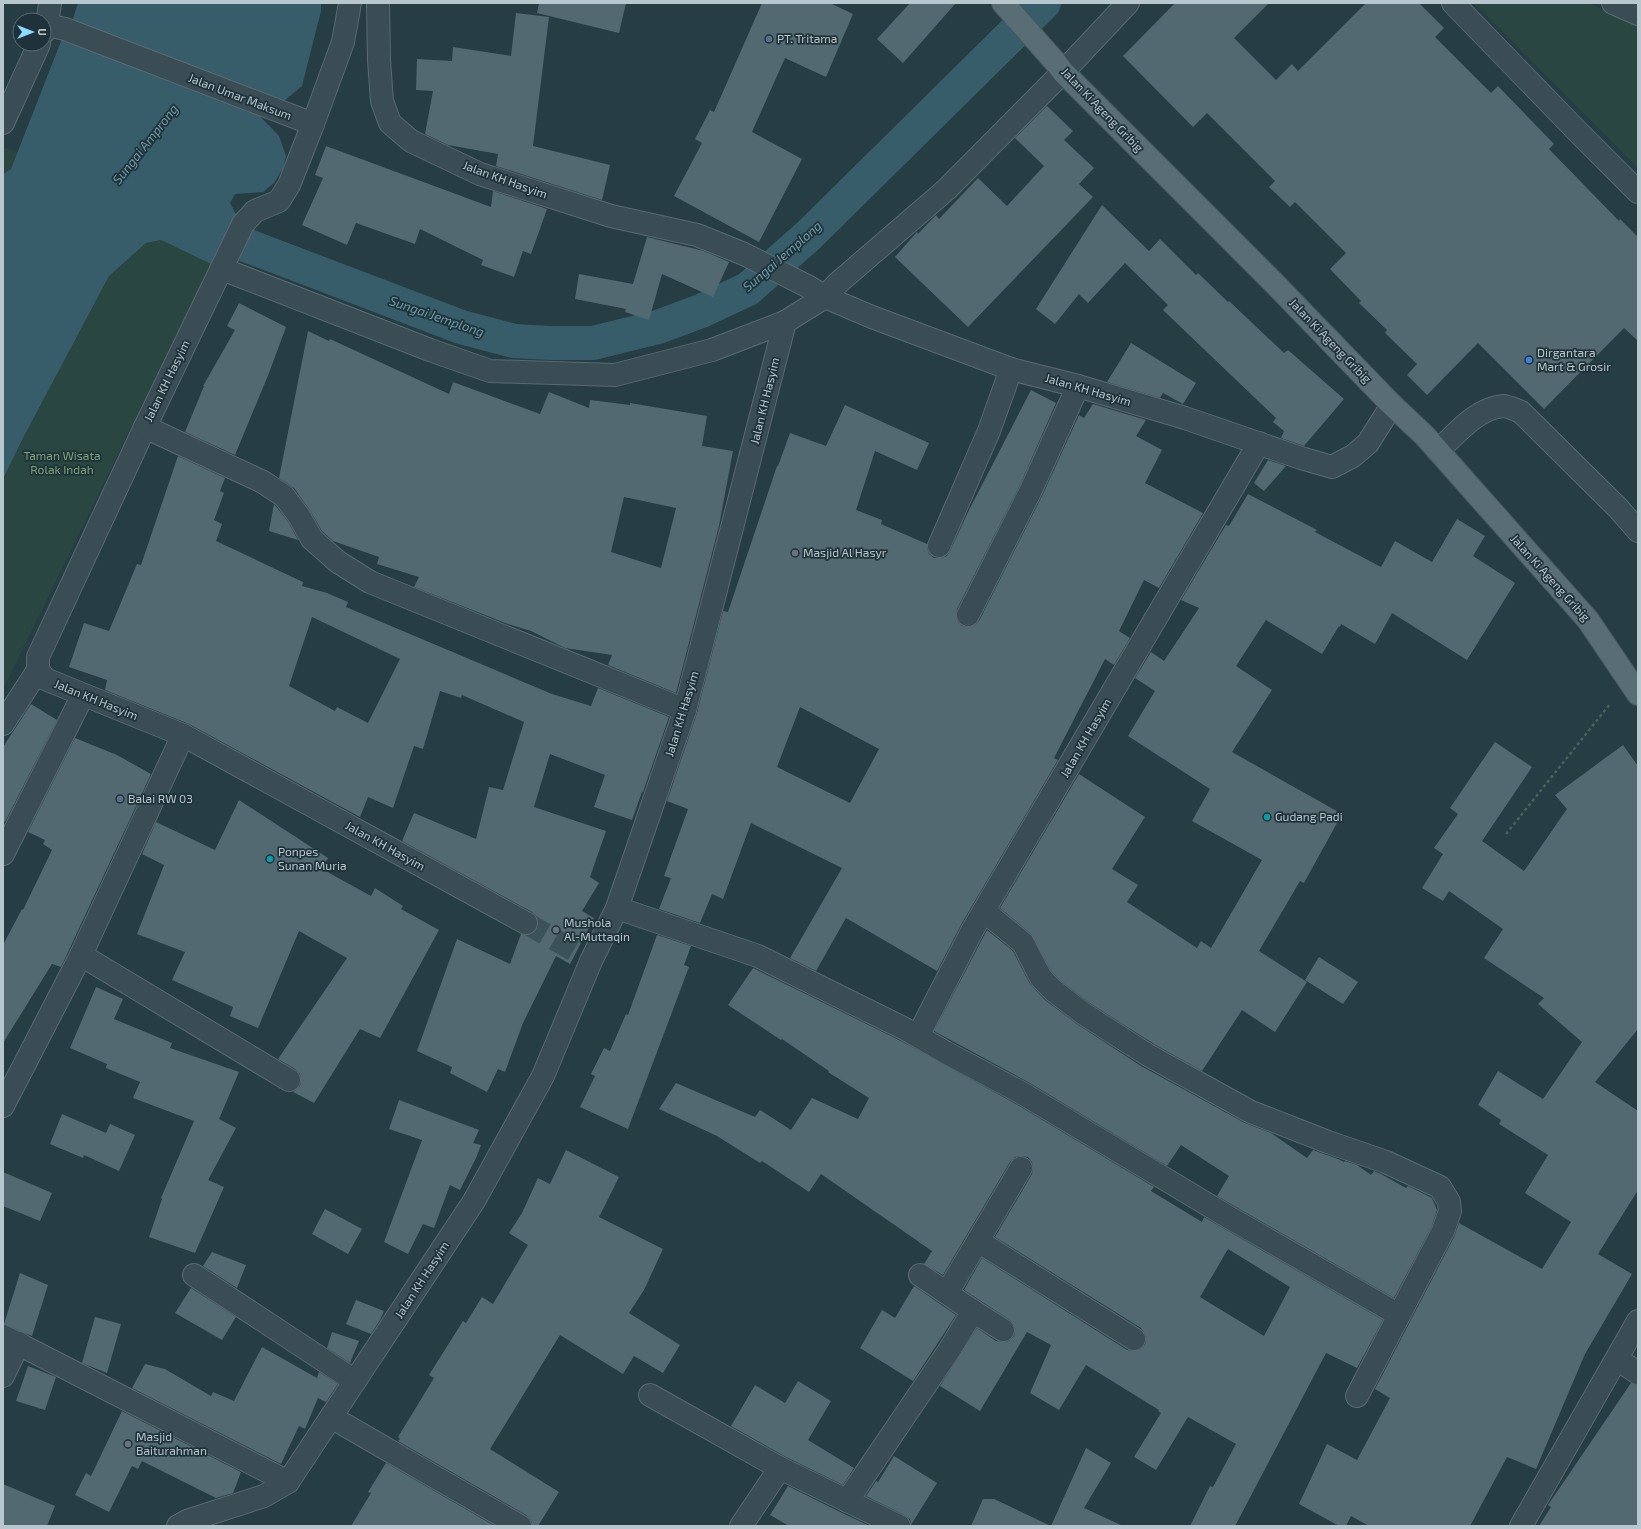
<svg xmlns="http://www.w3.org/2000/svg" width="1641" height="1529" font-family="'Exo 2',sans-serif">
  <rect width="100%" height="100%" fill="#263d44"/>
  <g fill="#294740">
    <path d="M1474,3h114l50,22v143z"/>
    <path d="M6,148l12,4 -7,17 -8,5v-24z"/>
    <path d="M161,240l50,24 -208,425v-210l20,-41 86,-162 37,-33z"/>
  </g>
  <g fill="#375d6a">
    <path d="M78,3h243v8l-19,75 -23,19 -208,-80z"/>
    <path d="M63,36l193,76 23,24 7,20 -3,12 -9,15 -11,9 -28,2 -5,9 6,11 -25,50 -50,-24 -15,3 -37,33 -86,162 -20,41v-305l8,-5z"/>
  </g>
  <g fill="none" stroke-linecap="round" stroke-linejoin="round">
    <path stroke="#375d6a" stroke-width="34" d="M201,228l260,99 53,14 36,2h43l65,-16 43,-16 47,-22 61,-54 235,-232"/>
  </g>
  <g fill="#526971" fill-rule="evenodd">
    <path d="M539,3h87l-7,30 -82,-20z"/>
    <path d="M762,3h68l23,11 -27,63 -41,-19 -33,74 50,27 -43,83 -85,-46 28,-53 -7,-4 15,-29 4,2z"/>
    <path d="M910,3h46l-53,60 -26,-24z"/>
    <path d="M1175,3h94l-35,35 42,42 16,-16 6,7 68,-68h53l25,25 -9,9 56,56 7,-7 56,58 -5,5 70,72 1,-2 18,18v104l-14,-13 -80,81 -66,-66 -51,52 -20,-20 10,-11 -32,-31 2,-3 -28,-27 2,-2 -31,-32 16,-16 -51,-51 -5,5 -21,-20 6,-6 -68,-68 -14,14 -70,-71z"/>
    <path d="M516,13l33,4 -16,129 77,19 -8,35 -106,-34 2,-12 -50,-9 -23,-11 8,-43 -17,-1 1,-31 35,2 1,-14 58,9z"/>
    <path d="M1047,106l26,25 -9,9 30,28 -15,16 14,13 -125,130 -73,-70 22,-25 1,2 18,-19 3,4 39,-41 29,28 37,-40 -29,-28z"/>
    <path d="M326,146l165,61 2,-16 54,18 -16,45 -8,-3 -9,26 -33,-12 2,-5 -63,-31 -5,15 -59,-21 -9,22 -45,-20 21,-47 -8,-3z"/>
    <path d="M1102,205l47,46 11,-12 36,36 2,-2 30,29 1,-1 55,52 4,-3 56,49 -40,47 -23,-8 3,-7 -11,-9 3,-4 -113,-108 5,-5 -43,-42 -37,40 -9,-9 -24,30 -19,-15z"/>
    <path d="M647,237l57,14 25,11 -16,35 -51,-23 -13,46 -24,-8 1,-3 -51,-10 4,-25 54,10z"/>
    <path d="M239,303l47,24 -17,46 -34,82 -50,-23 19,-46h-1l32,-56 -8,-4z"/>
    <path d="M308,331l21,10 1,-2 119,55 4,-12 87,32 9,-22 40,16 1,-8 40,5v-2l77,13 -5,30 31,5 -14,75 -43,167 -68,-28 4,-10 -47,-7 -34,-17 -23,-7 -94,-37 5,-10 -42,-13 2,-7 -46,-16 -11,-10 -13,-22 -15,-21 -15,-10zM624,497l52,11 -15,60 -50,-16z"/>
    <path d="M1131,343l65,40 -13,21 -20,-11 -3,5 -53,-16z"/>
    <path d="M1031,390l25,13 -36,82 -63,124 -1,7 2,6 4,4 7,1 6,-2 4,-4 63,-125 37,-81 5,3 9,-14 53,16 -10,16 26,14 -17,33 58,30 -44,75 -15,-8 -25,51 11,7 -16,27 -9,-6 -51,99 4,2 -96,163 -25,48 -91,-53 -30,53 -26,-13 52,-90 -91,-45 -28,76 -11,-5 -12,29 -41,-14 12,-31 -7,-2 24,-67 -21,-8 30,-88 26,-102 5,1 49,-146h1l12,-33 36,13 19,-41 84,38 -12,27 -42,-19 -19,59 26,10 -1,4 46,20v4l2,6 5,4h7l6,-2 3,-5 19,-41zM800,707l79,42 -29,54 -73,-36z"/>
    <path d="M178,456l47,22 -5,13 4,2 -10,27 8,4 -6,17 87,41 -1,4 25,7 21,9 -2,5 206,87 39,12 7,-18 71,29 -26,75h-1l-10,28 -38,-13 11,-32 -55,-21 -16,53 72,24 -16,46 9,6 -17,28 12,7 -24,46 -14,-8 -33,67 -18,49 -7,-3 -11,23 -37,-19 2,-6 -35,-16 40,-112 53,25 11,-30 6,1 5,-1 5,-5 1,-6 -1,-6 -5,-5 -130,-71 12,-28 62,26 13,-52 14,3 21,-68 -62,-27 -1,3 -21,-7 -17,58 -9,-3 -21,62 -25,-11 -8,20 -171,-93 -84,-34 2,-10 -38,-13 15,-44 25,8 28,-67 4,1zM312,617l88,42 -32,64 -31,-16 -2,4 -46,-25z"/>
    <path d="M1268,460l18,6 -22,25 -10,-8z"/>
    <path d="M1248,494l69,36 -2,2 66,35 14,-26 37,21 25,-43 28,17 -12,20 42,27 -48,77 -75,-47 -17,31 -34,-20 -1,3 -1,-1 -17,28 -56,-34 -30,46 36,24 -40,62 110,62 -38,69 -4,-2 -41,70 48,31 -32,50 -33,-22 -40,61 -48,-27 -63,-40 -29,-22 -11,-11 -20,-37 -31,-26 79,-134 66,43 -33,52 26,16 -11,17 70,46 4,-7 10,7 51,-88 -70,-39 18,-32 -82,-53 27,-45 -20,-13 16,-26 13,9 35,-53 -18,-8 45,-75 3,1z"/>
    <path d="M274,504l15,19 9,17 -29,-9z"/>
    <path d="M31,704l26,16 -52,102 -2,-1v-74z"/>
    <path d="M75,738l42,17 34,19 -90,193 -9,-3 -49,79v-98l19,-36 1,1 29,-60 -9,-6 2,-4 -17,-8z"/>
    <path d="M1495,742l37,25 -50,74 42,30 43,-62 -12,-14 68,-50 15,21v263l-43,53 43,29v79l-40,64 34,20 -47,80 -49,115 -29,-12 -37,69h-101l-18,-10 -5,10h-7l-40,-22 28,-60 30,16 33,-62 -15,-9 79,-152 5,-14 83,46 29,-47 -46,-29 23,-38 -49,-31 2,-4 -23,-15 20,-34 45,28 39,-57 -44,-38 6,-6 -60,-40 19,-29 -54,-38 -6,10 -21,-13 21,-34 -9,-6 24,-34 -8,-6z"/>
    <path d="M239,800l89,58 -6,11 49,27 4,-8 28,18 -2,3 38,21 -59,108 -20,-9 -46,74 -21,-11 7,-6 1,-5 -1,-7 -5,-5 -17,-10 69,-101 -48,-27 -41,97 -28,-12 3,-9 -61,-27 13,-28 -48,-18 27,-69 -22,-11 14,-32 59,28z"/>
    <path d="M987,930l26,21 17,33 15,16 32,24 64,42 104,57 26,10 36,25 6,-8 25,9 6,3 1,-1 12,4 14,10 3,-4 7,3 25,14 2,-2 24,12 5,12 -5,16 -38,72 -177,-102 12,-20 -48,-31 -14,21 -139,-84 -94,-51z"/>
    <path d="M657,935l34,11 -7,19 5,2 -61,162 -48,-22 15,-31 -4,-2 13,-26 6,3 16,-37 2,1z"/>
    <path d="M1319,957l39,25 -15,22 -38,-24z"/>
    <path d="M753,968l148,73 115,63 138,83 -3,4 51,31 2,-5 179,103 -26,48 -31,-15 -91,173h-45l20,-40 3,1 23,-43 -48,-27 -32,53 -22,-13 27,-44 -3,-2 1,-1 -73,-45 -27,45 -29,-17 21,-48 -24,-13 -47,79 -40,-25 37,-58 19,13 6,1 7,-1 5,-5 1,-5 -1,-6 -4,-5 -46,-30 18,-32 145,92 6,1 6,-1 6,-5 1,-5 -1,-6 -4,-6 -146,-91 37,-63 1,-6 -1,-6 -4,-5 -7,-1 -6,1 -5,5 -67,113 -19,-11 8,-13 -111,-77 -12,18 -47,-31 -2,2 -43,-27 -58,-27 17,-26 79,34 5,-7 31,20 21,-32 46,21 11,-21 -41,-26 1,-1 -47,-32 -1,1 -53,-35zM1228,1249l62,38 -26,49 -64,-39z"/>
    <path d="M96,987l27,12 -9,20 58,24 -2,5 69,24 -20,47 17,9 -28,52 16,7 -29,66 -46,-16 13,-38 -1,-1 33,-77 -61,-23 7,-16 -34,-14 1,-4 -37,-16z"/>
    <path d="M399,1100l80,30 -6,13 8,2 -5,13 -16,32 -10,-5 -16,43 -11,-4 -15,30 -24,-12 38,-102 -33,-11z"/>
    <path d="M62,1114l44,19 4,-9 25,11 -16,36 -35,-16 -1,3 -33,-14z"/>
    <path d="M566,1150l53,27 -20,40 64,32 -19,41 -15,23 51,32 -17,28 -29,-17 -11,18 -63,-39 -70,114 69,43 -21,34h-6l-1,-6 -5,-5 -128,-74 2,-2 -2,-2 36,-59 -5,-3 34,-54 3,2 16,-26 11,7 35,-59 -19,-12 13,-20 16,-35 12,6z"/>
    <path d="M3,1172l49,21 -12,28 -37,-15z"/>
    <path d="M325,1209l37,20 -14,25 -36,-20z"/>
    <path d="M212,1252l34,13 -9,23 -34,-22z"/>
    <path d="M20,1273l28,12 -16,51 -28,-12z"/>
    <path d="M914,1286l42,29 -43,66 -53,-33 22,-38 13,8z"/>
    <path d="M191,1288l45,29 -14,23 -47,-27z"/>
    <path d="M356,1300l28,11 -4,9 -9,14 -25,-10z"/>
    <path d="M95,1317l26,7 -14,49 -25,-10z"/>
    <path d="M332,1332l27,9 -9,22 -23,-15z"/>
    <path d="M262,1347l55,31 2,-6 19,12 -12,18 -8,-4 -13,31 -6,-3 -18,38 -149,-76 13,-24 20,5 46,27 2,-4 21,9z"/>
    <path d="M28,1366l28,11 -11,33 -29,-9z"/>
    <path d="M798,1381l33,20 -23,39 46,28 -11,17 -57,-28 -55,-31 24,-41 30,18z"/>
    <path d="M1631,1383l7,2v141h-99l12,-19 -3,-2z"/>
    <path d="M122,1411l119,61 -8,21 -17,5 -74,-37 -4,8 -6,-3 -23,46 -34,-17 11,-22 5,3z"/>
    <path d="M1086,1448l25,15 -27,45 39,18h-152l12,-27h11l57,27z"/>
    <path d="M894,1456l43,27 -26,42 -1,-6 -6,-4 -38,-19 10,-15 2,1z"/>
    <path d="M386,1463l109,63h-144l20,-33 -3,-1z"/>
    <path d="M3,1484l52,22 -8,20h-44z"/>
    <path d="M788,1486l52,26 30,14h-81l-19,-11z"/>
  </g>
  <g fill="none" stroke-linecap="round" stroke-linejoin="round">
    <path stroke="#3c5259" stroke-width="22" stroke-dasharray="22 11" stroke-linecap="butt" d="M526,923l50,29"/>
    <g stroke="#596a71" stroke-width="24">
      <g id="minor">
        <path d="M350,3l-7,39 -30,82 -24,61 -10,16 -24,10 -12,13 -98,203 -107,230v13l7,9 138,56 343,188"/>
        <path d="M378,3l1,57 3,41 8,22 21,18 69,33 131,42 86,19 47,19 65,33 16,10 13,-14 109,-94 116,-117 65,-69"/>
        <path d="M1453,3l123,127 62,62"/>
        <path d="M1613,3l25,11"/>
        <path d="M47,25l18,4 248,95"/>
        <path d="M44,32l3,-7 3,-22"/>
        <path d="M3,123l36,-79"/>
        <path d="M222,269l208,81 60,21 125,4 97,-25 73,-28"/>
        <path d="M145,427l118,55 21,14 15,20 13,23 26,23 32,20 315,128"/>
        <path d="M1438,451c18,-17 39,-43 65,-45 5,0 13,4 18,6l97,96 20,23"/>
        <path d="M939,546l50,-115 22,-62"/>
        <path d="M968,615l63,-125 47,-104"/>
        <path d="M3,724l35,-54"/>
        <path d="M3,854l80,-159"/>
        <path d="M617,908l141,48 149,74 38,22 77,41 203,122 174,100"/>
        <path d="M984,911l39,32 18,35 13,13 30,23 64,41 103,57 77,30 58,20 54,25 9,15 1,9 -7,20 -86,165"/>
        <path d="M81,955l208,125"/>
        <path d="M918,1036l55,-107 286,-486"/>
        <path d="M3,1106l78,-151 102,-220"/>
        <path d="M978,1241l156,98"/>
        <path d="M194,1275l161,106"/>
        <path d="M947,1293l74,-125"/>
        <path d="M973,1311l30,19"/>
        <path d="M3,1336l285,146"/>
        <path d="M1617,1359l21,14"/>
        <path d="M3,1376l16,-33"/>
        <path d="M650,1395l130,73 119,58"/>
        <path d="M331,1417l189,109"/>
        <path d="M847,1501l103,-152 23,-38 -53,-36"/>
        <path d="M178,1526l9,-5 77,-25 24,-14 186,-281 69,-125 48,-115 26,-53 68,-198 100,-388 40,-25 47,20 139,52 67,17 107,32 116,40 31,9 21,-11 15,-13 24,-38"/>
        <path d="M741,1526l39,-58"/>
        <path d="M1521,1526l117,-205"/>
      </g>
    </g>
    <g stroke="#475960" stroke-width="24">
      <path id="major" d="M1003,3l54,61 6,8 211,211 118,122 33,31 163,184 50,74"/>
    </g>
    <path stroke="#48635d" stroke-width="2.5" stroke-dasharray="3 3" stroke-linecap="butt" d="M1506,834l104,-130"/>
    <use href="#minor" stroke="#3a4d54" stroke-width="22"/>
    <use href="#major" stroke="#586d74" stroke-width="22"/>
  </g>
  <g fill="#5c6f8a" stroke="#1f3239" stroke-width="1.5">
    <circle cx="769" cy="39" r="4"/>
    <circle cx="120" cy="799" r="4"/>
  </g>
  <circle fill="#3f7fe0" stroke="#1f3239" stroke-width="1.5" cx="1529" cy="360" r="4"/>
  <g fill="#6b7280" stroke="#1f3239" stroke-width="1.5">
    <circle cx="795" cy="553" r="4"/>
    <circle cx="556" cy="930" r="4"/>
    <circle cx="128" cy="1444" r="4"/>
  </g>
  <g fill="#0f9aa8" stroke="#1f3239" stroke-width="1.5">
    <circle cx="1267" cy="817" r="4"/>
    <circle cx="270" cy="859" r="4"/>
  </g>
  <g text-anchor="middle" stroke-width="3.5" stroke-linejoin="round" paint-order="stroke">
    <g font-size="12" fill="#b8c7cd" stroke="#1f3239" text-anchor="start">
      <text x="777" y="43">PT. Tritama</text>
      <text x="1537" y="357">Dirgantara<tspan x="1537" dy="14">Mart &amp; Grosir</tspan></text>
      <text x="803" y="557">Masjid Al Hasyr</text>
      <text x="128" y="803">Balai RW 03</text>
      <text x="1275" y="821">Gudang Padi</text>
      <text x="278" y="856">Ponpes<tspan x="278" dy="14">Sunan Muria</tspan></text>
      <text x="564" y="927">Mushola<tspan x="564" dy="14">Al-Muttaqin</tspan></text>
      <text x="136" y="1441">Masjid<tspan x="136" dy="14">Baiturahman</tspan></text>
    </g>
    <g font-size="12" fill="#b8c7cd" stroke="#1f3239">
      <text transform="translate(240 97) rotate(21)" y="4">Jalan Umar Maksum</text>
      <text transform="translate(1102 110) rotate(46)" y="4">Jalan Ki Ageng Gribig</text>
      <text transform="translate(505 180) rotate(20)" y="4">Jalan KH Hasyim</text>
      <text transform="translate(1330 341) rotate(46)" y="4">Jalan Ki Ageng Gribig</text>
      <text transform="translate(167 381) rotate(-64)" y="4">Jalan KH Hasyim</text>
      <text transform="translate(1088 390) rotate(16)" y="4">Jalan KH Hasyim</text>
      <text transform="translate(765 401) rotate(-76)" y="4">Jalan KH Hasyim</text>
      <text transform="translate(1550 578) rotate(48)" y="4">Jalan Ki Ageng Gribig</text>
      <text transform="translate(96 700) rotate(22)" y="4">Jalan KH Hasyim</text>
      <text transform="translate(682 714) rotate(-73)" y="4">Jalan KH Hasyim</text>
      <text transform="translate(1086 738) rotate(-60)" y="4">Jalan KH Hasyim</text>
      <text transform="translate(385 846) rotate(29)" y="4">Jalan KH Hasyim</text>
      <text transform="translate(422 1280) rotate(-57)" y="4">Jalan KH Hasyim</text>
    </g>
    <g font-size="12" fill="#79a475" stroke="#1f3239">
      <text x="62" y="460">Taman Wisata<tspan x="62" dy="14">Rolak Indah</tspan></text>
    </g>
    <g font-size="13" font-style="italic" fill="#709ead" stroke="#1f3239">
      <text transform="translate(145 144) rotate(-52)" y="5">Sungai Amprong</text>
      <text transform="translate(782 256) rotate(-41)" y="5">Sungai Jemplong</text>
      <text transform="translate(437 316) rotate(19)" y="5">Sungai Jemplong</text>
    </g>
  </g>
  <rect width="1641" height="1529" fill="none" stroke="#b8c7cd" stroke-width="8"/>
  <g transform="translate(32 32) rotate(90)"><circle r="19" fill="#1f3239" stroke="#5c6e74"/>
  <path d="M0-3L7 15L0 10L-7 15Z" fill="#8ddcfd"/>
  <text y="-6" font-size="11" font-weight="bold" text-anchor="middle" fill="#b8c7cd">U</text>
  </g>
</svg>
